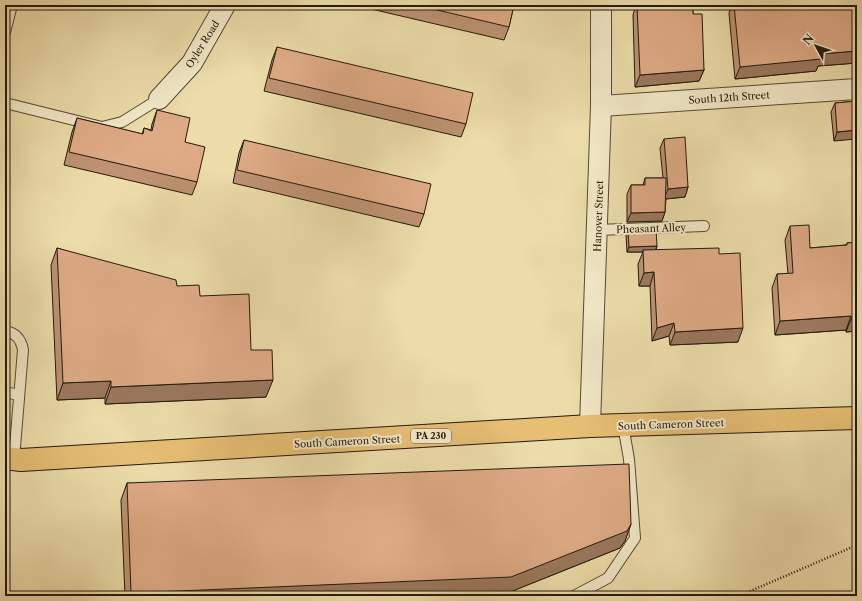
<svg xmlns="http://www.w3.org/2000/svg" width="862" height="601" font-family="'Libre Caslon Text',serif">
  <rect width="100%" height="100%" fill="#ebdca9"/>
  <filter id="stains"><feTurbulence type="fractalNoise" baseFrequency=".005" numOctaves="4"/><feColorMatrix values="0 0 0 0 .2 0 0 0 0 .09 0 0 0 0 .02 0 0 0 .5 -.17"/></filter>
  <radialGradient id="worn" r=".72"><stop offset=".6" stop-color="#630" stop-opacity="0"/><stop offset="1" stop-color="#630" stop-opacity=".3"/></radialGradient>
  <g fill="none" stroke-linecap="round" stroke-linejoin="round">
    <g stroke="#564a34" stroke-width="12">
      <g id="lane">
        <path d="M5,32l7,-27"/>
        <path d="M5,103l97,24 20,-5 37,-23"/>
        <path d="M597,230l107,-4"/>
        <path d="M5,331c11,2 16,8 18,19l-9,109"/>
        <path d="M5,392l14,3"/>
        <path d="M574,596l34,-18 27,-40 -6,-79 -6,-34"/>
      </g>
    </g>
    <g stroke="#564a34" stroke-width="22">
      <g id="street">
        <path d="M159,99l33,-36 33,-58"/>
        <path d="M601,106l256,-17"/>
        <path d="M590,426l11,-320v-101"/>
      </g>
    </g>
    <g stroke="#241a0d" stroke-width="24">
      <path id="primary" d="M5,458l16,2 569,-34 267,-8"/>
    </g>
    <path stroke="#241a0d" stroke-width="2.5" stroke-dasharray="1 2" stroke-linecap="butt" d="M739,596l118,-51"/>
    <use href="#lane" stroke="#f2e8c7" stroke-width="10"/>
    <use href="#street" stroke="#f2e8c7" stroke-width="20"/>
    <use href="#primary" stroke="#e6be74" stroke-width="22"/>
  </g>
  <g fill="#be9272" stroke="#241a0d">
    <path d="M354,5h160l-5,22 -5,13z"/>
    <path d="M636,5h57v9l11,56 -5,11 -64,6 -2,-72z"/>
    <path d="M732,5h125v58l-39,3 -2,5 -81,8 -6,-66z"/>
    <path d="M277,47l189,77 -5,13 -197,-46 8,-31z"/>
    <path d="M857,101l-23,40 -3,-29 4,-9z"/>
    <path d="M157,110l28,32 12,40 -5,13 -128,-30 8,-33 5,-14 65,16 2,-6 7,2 1,-6z"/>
    <path d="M664,139l24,48 -3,10 -19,2 -1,13 -3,9 -35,1v-28l4,-9h12l2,-7h18l-3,-30z"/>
    <path d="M244,140l180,74 -5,13 -186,-44 6,-30z"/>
    <path d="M790,226l20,22 36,-3 1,-2 10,-1v89l-11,1v-2l-71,5 -3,-47 5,-14h11l-3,-34z"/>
    <path d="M628,231l29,15 -1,4 63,4 19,88 -68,3 -1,-9 -17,5 -2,-55h-11l-1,-22 5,-12h-16l-1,-17z"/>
    <path d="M57,248l120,38 23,10 51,54 15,47 -161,7v-6l-48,2 -6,-135z"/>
    <path d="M127,483l504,41 -6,17 -5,7 -115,46 -46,2h-334l-4,-96z"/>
  </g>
  <g fill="#9b775d" stroke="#241a0d">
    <path d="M857,51v12l-39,3 -2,5 -81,8 5,-12 80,-13z"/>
    <path d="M704,70l-5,11 -64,6 5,-12z"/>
    <path d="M857,130v9l-23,2 3,-9z"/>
    <path d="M688,187l-3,10 -21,2 4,-10z"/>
    <path d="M665,212l-3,9 -35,1 4,-9z"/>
    <path d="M657,246l-2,5 -12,-1v2h-16l2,-5z"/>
    <path d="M654,272l-4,14h-11l5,-13z"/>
    <path d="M851,316l-5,14 -71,5 5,-14z"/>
    <path d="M857,318v13l-11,1 5,-13z"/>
    <path d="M674,323l-5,13 -17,5 5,-13z"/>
    <path d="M743,328l-5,14 -68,3 5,-13z"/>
    <path d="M273,380l-7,17 -161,7 6,-17z"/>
    <path d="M111,381l-6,17 -48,2 6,-17z"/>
    <path d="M631,524l-6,17 -5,7 -115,46 -46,2h-329l1,-3z"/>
  </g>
  <g fill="#ddaa85" stroke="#241a0d">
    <path d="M416,5h98l-5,22z"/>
    <path d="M637,5h56v9h9l2,56 -64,5z"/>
    <path d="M734,5h123v46l-37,3 1,5 -81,8z"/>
    <path d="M277,47l196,46 -7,31 -197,-46z"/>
    <path d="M857,101v29l-20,2 -2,-29z"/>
    <path d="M157,110l33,8 -5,24 20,5 -8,35 -128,-30 8,-34 66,16 1,-6 8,3z"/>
    <path d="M685,137l3,50 -20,2 -4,-50z"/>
    <path d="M244,140l187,44 -7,30 -187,-44z"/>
    <path d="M645,178h21l-1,34 -34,1v-28h14z"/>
    <path d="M809,225l1,23 37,-3v-2l10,-1v76l-6,1v-3l-71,5 -3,-47 16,-1 -3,-47z"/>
    <path d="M656,229l1,17 -28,1 -1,-16z"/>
    <path d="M57,248l119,32 1,6 22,-1 1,11 49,-2 2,56h21l1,30 -162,7v-6l-48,2z"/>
    <path d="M719,248v6l21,-1 3,75 -68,4 -1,-9 -17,5 -3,-56 -10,1 -1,-23z"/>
    <path d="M629,464l2,60 -4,7 -116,46 -380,16 -4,-110z"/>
  </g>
  <g text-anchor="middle" stroke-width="4" stroke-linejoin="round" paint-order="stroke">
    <rect fill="#f2e8c7" stroke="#625845" stroke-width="1" x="411" y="429" width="40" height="14" rx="3"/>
    <g font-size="9" font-weight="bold" fill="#241a0d">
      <text x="431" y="439">PA 230</text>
    </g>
    <g font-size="10" fill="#241a0d" stroke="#f2e8c7">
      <text transform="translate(202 44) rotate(-58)" y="4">Oyler Road</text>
      <text transform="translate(729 97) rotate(-4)" y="4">South 12th Street</text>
      <text transform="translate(598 216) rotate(-88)" y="4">Hanover Street</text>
      <text transform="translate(651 228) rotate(-2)" y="4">Pheasant Alley</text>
      <text transform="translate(671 424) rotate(-2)" y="4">South Cameron Street</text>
      <text transform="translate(347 441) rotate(-3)" y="4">South Cameron Street</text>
    </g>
  </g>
  <rect width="862" height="601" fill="none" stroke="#ebdca9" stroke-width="20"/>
  <rect x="6" y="6" width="850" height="589" fill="none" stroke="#241a0d" stroke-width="2"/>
  <rect x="10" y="10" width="842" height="581" fill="none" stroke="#241a0d"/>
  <g transform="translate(816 46) rotate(310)" stroke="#f2e8c7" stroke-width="3" paint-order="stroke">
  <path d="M0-3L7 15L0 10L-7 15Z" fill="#241a0d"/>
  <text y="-6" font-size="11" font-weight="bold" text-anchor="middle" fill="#241a0d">N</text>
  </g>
  <rect width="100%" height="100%" filter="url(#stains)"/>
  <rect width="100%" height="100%" fill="url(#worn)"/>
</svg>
